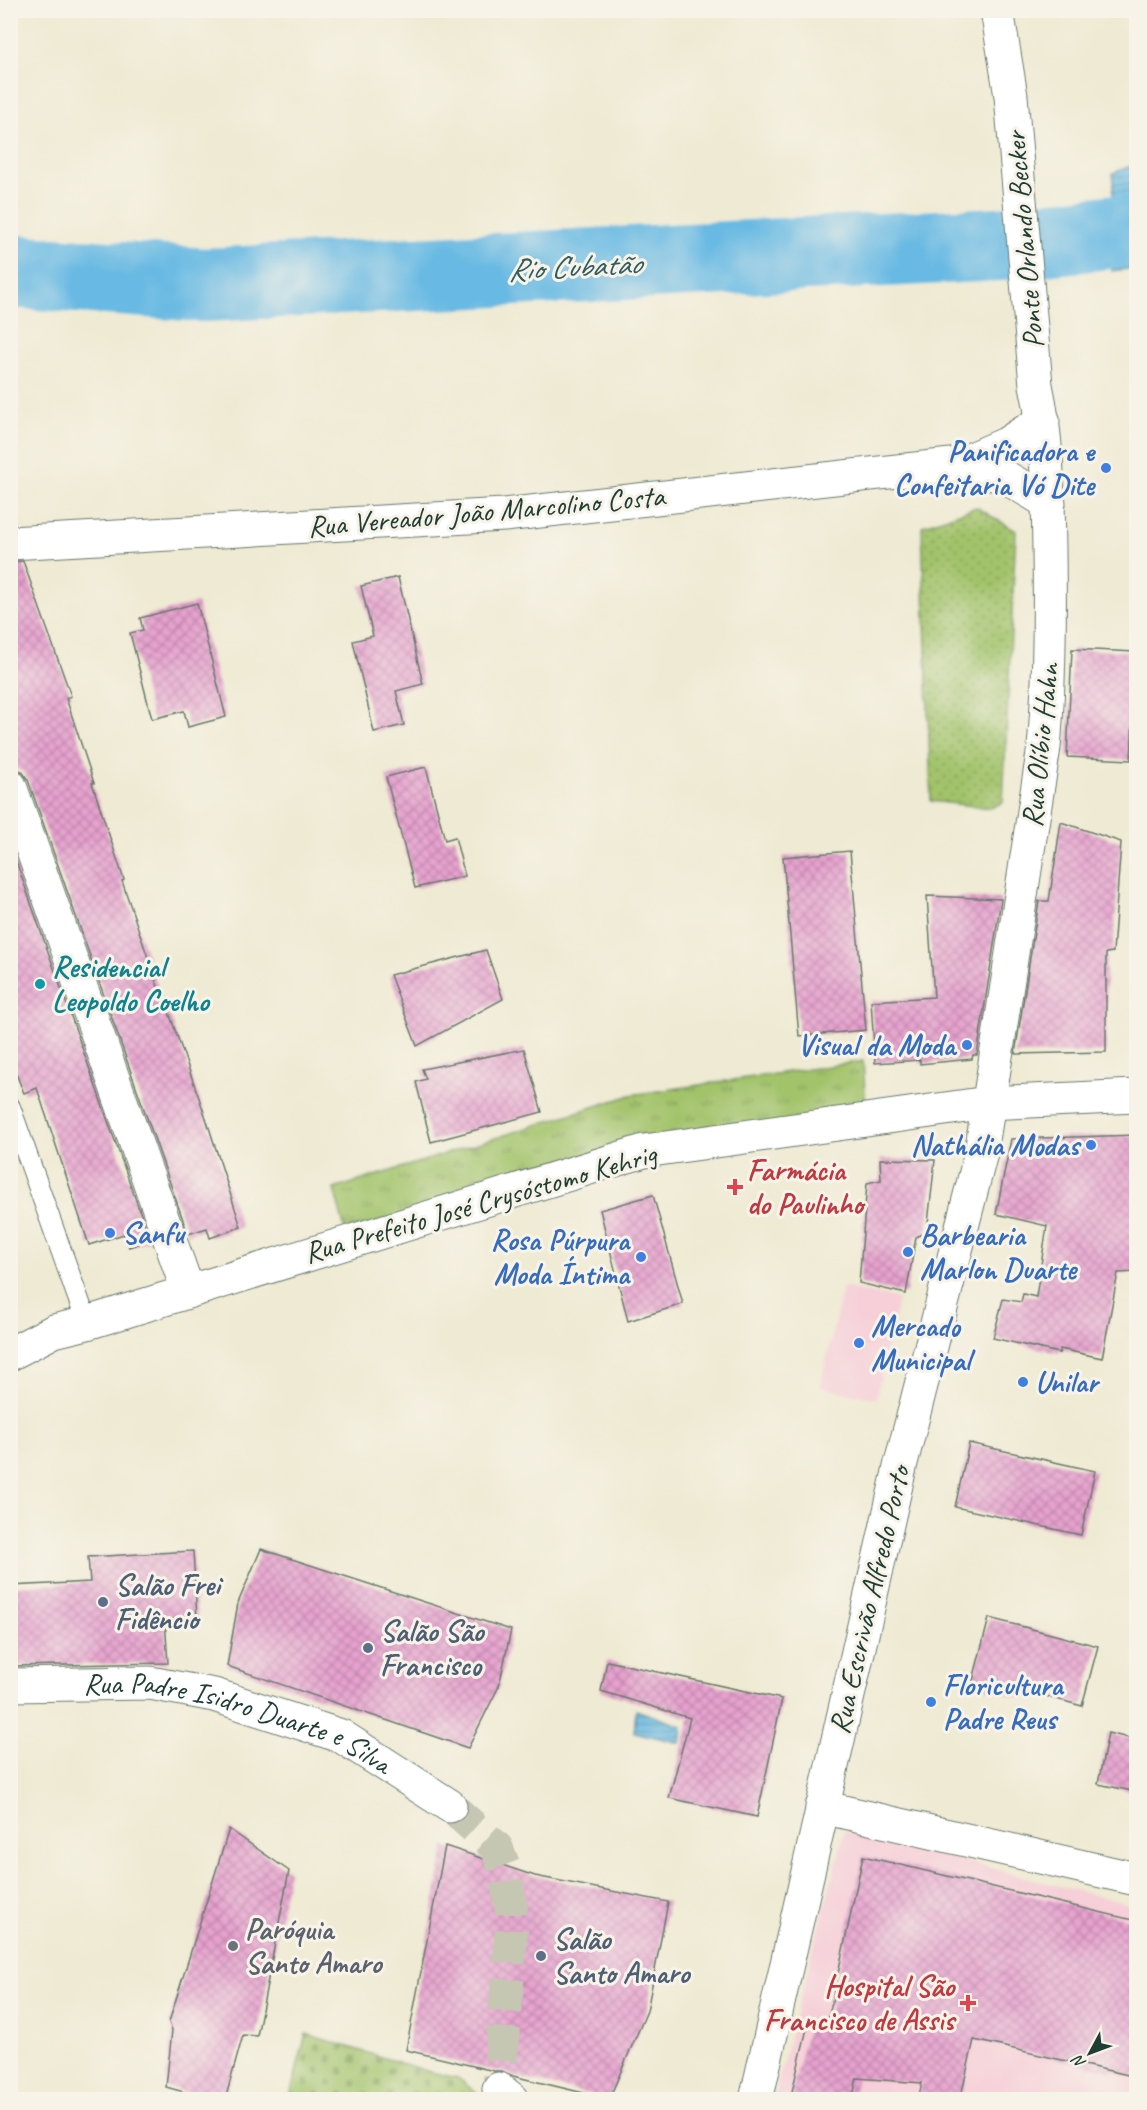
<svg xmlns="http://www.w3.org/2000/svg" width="1147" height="2110" font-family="Caveat,sans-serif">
  <defs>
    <pattern id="grass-dots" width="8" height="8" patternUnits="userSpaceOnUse" patternTransform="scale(1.5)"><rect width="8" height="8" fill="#a2c36b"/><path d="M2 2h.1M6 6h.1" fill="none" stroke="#83a059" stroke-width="1.8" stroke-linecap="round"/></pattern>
    <pattern id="cemetery-stones" width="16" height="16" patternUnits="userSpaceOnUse" patternTransform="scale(1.5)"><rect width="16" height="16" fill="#a2c36b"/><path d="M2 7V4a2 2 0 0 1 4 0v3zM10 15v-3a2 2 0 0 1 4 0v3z" fill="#83a059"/></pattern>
    <pattern id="park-tufts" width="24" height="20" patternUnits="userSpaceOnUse" patternTransform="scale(1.5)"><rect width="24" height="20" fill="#a2c36b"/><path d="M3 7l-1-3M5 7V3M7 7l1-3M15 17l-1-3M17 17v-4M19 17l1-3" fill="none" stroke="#83a059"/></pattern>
    <pattern id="water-rules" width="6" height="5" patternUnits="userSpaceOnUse" patternTransform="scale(1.5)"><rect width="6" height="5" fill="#68b9e3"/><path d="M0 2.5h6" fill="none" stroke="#5598b9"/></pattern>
    <pattern id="building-cross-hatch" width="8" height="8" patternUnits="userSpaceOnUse" patternTransform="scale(1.5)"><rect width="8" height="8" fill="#e7a2cf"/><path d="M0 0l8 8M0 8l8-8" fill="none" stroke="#bb85a9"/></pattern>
  </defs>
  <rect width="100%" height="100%" fill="#f7f3e8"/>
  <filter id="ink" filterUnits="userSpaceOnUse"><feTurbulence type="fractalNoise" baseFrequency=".0167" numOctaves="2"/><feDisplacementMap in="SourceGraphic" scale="12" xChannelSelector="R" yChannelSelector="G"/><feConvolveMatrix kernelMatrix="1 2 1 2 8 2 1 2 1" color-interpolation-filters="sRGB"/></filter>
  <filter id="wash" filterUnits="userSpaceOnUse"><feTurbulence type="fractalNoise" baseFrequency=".008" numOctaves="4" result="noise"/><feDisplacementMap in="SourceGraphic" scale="24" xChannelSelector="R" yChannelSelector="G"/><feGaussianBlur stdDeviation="1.35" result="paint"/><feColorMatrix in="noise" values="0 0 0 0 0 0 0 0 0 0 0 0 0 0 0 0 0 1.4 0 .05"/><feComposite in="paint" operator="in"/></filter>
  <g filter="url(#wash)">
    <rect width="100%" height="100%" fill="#efead3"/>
    <g fill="#f6cfd8">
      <path d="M843,1287l55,12 -22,100 -56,-12z"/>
      <path d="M845,1830l291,76v193l-363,1z"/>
    </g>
    <path fill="url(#grass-dots)" stroke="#608050" stroke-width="1.5" d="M976,507l40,24 -13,271 -12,6 -60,-7 -9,-275z"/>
    <path fill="url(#cemetery-stones)" stroke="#608050" stroke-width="1.5" d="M306,2034l124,38 28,6 26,21h-195z"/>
    <path fill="url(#park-tufts)" stroke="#608050" stroke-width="1.5" d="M863,1061l3,44 -521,125 -11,-41 297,-94z"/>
    <g fill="url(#water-rules)" stroke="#447b8c" stroke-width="1.5">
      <path d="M1136,164v104l-24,3 1,-98z"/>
      <path d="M636,1710l46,16 -2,17 -46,-11z"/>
    </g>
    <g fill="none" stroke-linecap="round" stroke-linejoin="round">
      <path stroke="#68b9e3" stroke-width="74" d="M10,271l194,14 795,-41 137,-15"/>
    </g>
    <g id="blocks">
      <g fill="url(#building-cross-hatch)">
        <path d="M23,561l48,135 -5,2 28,85h-2l32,97 -2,1 43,127 2,-1 38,108 36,112 -31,11 -3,-10 -19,6 -160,-454 -6,-9 -12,-3v-206z"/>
        <path d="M398,577l25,107 -27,7 8,34 -30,7 -21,-91 20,-5 -12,-50z"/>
        <path d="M197,603l29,114 -38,10 -4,-16 -32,8 -22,-86 13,-3 -3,-12z"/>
        <path d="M1072,649l64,3 -5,108 -64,-3z"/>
        <path d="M426,767l19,73 10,-3 10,39 -50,12 -29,-111z"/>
        <path d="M1061,822l60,20 -8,110 -7,1v99l-91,2 24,-153h10z"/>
        <path d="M10,844l140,396 -21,7 -5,-13 -35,11 -52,-157 -13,5 -14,-34z"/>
        <path d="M850,851l16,179 -67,6 -16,-179z"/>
        <path d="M927,896l74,3 -24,156h-4l-1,4 -52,5v-4l-45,3 -4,-62 63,-4z"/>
        <path d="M486,950l17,49 -86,47 -27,-71z"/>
        <path d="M524,1049l18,63 -111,30 -15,-60 10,-3 -4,-10z"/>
        <path d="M1137,1135v137l-19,1 -16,85 -42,-9 -1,4 -66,-15 10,-39 18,3 2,-8 13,3 11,-71 -51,-12 15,-75z"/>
        <path d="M880,1159l55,1 -8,72 -11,5 -10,57 -47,-11 8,-100 14,-3z"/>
        <path d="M653,1195l30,109 -55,17 -28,-111z"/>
        <path d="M969,1443l126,28 -14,64 -126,-28z"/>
        <path d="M261,1549l250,81 -12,56 -31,62 -241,-82 11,-63z"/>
        <path d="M193,1551l4,67 -32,2 3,43 -158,3v-80l80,-4 -2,-25z"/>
        <path d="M989,1618l109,28 -16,60 -58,-16 -2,8 -50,-14z"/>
        <path d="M607,1661l175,38 -25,118 -88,-19 21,-80 -89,-27z"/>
        <path d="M1108,1733l29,7v52l-39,-8z"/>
        <path d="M229,1829l60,42 -32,165 -14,-1 -18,65h-13l-46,-13 6,-57 -3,-8z"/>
        <path d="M445,1846l90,30 133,26 -21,109 -38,88 -96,-23 -11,-5h-8l-88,-21z"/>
        <path d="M863,1856l274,65v156l-163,-37 -14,60h-42l4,-17 -65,-5 -5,22h-62l19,-80 18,5z"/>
      </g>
    </g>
  </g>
  <g filter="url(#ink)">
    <use href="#blocks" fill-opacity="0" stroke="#687a6c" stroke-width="1.5"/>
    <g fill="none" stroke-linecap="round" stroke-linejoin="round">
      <path stroke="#c5c7b3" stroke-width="33" stroke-dasharray="33 16" stroke-linecap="butt" d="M450,1806l47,42 7,18 7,42v28l-12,153"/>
      <g stroke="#687a6c" stroke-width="22">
        <path id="lane" d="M10,1107l77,216"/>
      </g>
      <g stroke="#687a6c" stroke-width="35">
        <g id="street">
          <path d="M10,786l178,505"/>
          <path id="s1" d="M10,1685l140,-2 64,12 127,41 109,70"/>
          <path d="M822,1807l314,72"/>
          <path d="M499,2089l14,11"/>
        </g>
      </g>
      <g stroke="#687a6c" stroke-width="35">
        <g id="secondary">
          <path d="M960,464l47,14 42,25"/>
          <path d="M10,543l494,-28 456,-51 46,-20 37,-24"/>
          <path d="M10,1354l44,-23 33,-8 557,-172 344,-48 148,-7"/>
          <path d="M756,2100l145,-637 80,-310 63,-406c6,-66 6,-131 5,-197 -1,-55 -1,-111 -13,-165l-25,-289 -14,-86"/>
        </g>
      </g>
      <use href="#lane" stroke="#fff" stroke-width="20"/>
      <use href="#street" stroke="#fff" stroke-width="33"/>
      <use href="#secondary" stroke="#fff" stroke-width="33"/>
    </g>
  </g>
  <g fill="#3f7fe0" stroke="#f7f3e8" stroke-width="2">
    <circle cx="1106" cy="468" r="6"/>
    <circle cx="967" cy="1045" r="6"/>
    <circle cx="1091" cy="1145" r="6"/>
    <circle cx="110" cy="1233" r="6"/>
    <circle cx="908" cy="1252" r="6"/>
    <circle cx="641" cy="1257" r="6"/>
    <circle cx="859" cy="1343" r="6"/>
    <circle cx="1023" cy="1382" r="6"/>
    <circle cx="931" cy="1702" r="6"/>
  </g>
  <circle fill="#0f9aa8" stroke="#f7f3e8" stroke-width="2" cx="40" cy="984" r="6"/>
  <g fill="#e0444e" stroke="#f7f3e8" stroke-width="2">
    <path d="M732 1178h6v6h6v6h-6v6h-6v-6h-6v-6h6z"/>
    <path d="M965 1994h6v6h6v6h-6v6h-6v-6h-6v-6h6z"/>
  </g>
  <g fill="#5c6f8a" stroke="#f7f3e8" stroke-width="2">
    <circle cx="103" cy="1602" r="6"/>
    <circle cx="368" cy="1648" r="6"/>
    <circle cx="541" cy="1956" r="6"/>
  </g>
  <circle fill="#6b7280" stroke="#f7f3e8" stroke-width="2" cx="233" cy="1946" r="6"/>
  <g text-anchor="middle" stroke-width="6" stroke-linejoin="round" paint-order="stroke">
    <g font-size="30" fill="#1f3d34" stroke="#f7f3e8">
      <text transform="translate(1024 240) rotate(-95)" y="10">Ponte Orlando Becker</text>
      <text transform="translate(486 511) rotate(-5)" y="10">Rua Vereador João Marcolino Costa</text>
      <text transform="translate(1040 745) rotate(-84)" y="10">Rua Olíbio Hahn</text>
      <text transform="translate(480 1203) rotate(-16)" y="10">Rua Prefeito José Crysóstomo Kehrig</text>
      <text transform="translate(869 1600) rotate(-77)" y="10">Rua Escrivão Alfredo Porto</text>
      <text dy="10" stroke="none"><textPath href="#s1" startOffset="234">Rua Padre Isidro Duarte e Silva</textPath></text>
    </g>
    <g font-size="30" font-weight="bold" fill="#366cbe" stroke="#f7f3e8" text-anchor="start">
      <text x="1094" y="461" text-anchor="end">Panificadora e<tspan x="1094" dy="34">Confeitaria Vó Dite</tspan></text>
      <text x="955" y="1055" text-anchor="end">Visual da Moda</text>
      <text x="1079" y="1155" text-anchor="end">Nathália Modas</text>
      <text x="122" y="1243">Sanfu</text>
      <text x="920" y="1245">Barbearia<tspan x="920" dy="34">Marlon Duarte</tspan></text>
      <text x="629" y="1250" text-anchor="end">Rosa Púrpura<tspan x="629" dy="34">Moda Íntima</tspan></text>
      <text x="871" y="1336">Mercado<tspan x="871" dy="34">Municipal</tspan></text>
      <text x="1035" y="1392">Unilar</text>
      <text x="943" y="1695">Floricultura<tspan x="943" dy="34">Padre Reus</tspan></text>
    </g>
    <g font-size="30" font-weight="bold" fill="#0d838f" stroke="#f7f3e8" text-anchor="start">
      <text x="52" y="977">Residencial<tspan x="52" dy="34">Leopoldo Coelho</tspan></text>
    </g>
    <g font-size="30" font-weight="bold" fill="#be3a42" stroke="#f7f3e8" text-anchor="start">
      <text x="747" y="1180">Farmácia<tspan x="747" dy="34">do Paulinho</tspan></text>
      <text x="954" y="1996" text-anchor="end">Hospital São<tspan x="954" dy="34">Francisco de Assis</tspan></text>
    </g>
    <g font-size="30" font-weight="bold" fill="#4e5e75" stroke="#f7f3e8" text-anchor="start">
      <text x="115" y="1595">Salão Frei<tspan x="115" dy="34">Fidêncio</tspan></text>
      <text x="380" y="1641">Salão São<tspan x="380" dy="34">Francisco</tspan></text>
      <text x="553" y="1949">Salão<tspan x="553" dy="34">Santo Amaro</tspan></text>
    </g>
    <g font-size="30" font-weight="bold" fill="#5b616d" stroke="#f7f3e8" text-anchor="start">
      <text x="245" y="1939">Paróquia<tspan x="245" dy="34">Santo Amaro</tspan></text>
    </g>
    <g font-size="32" font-style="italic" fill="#315c60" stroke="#f7f3e8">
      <text transform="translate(574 266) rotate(-3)" y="11">Rio Cubatão</text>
    </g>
  </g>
  <rect width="1147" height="2110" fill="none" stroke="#f7f3e8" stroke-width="36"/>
  <g transform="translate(1090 2053) rotate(229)" stroke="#f7f3e8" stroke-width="4.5" paint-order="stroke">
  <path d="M0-4.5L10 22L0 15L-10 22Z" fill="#1f3d34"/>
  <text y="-9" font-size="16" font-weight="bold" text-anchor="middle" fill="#1f3d34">N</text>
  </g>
</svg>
